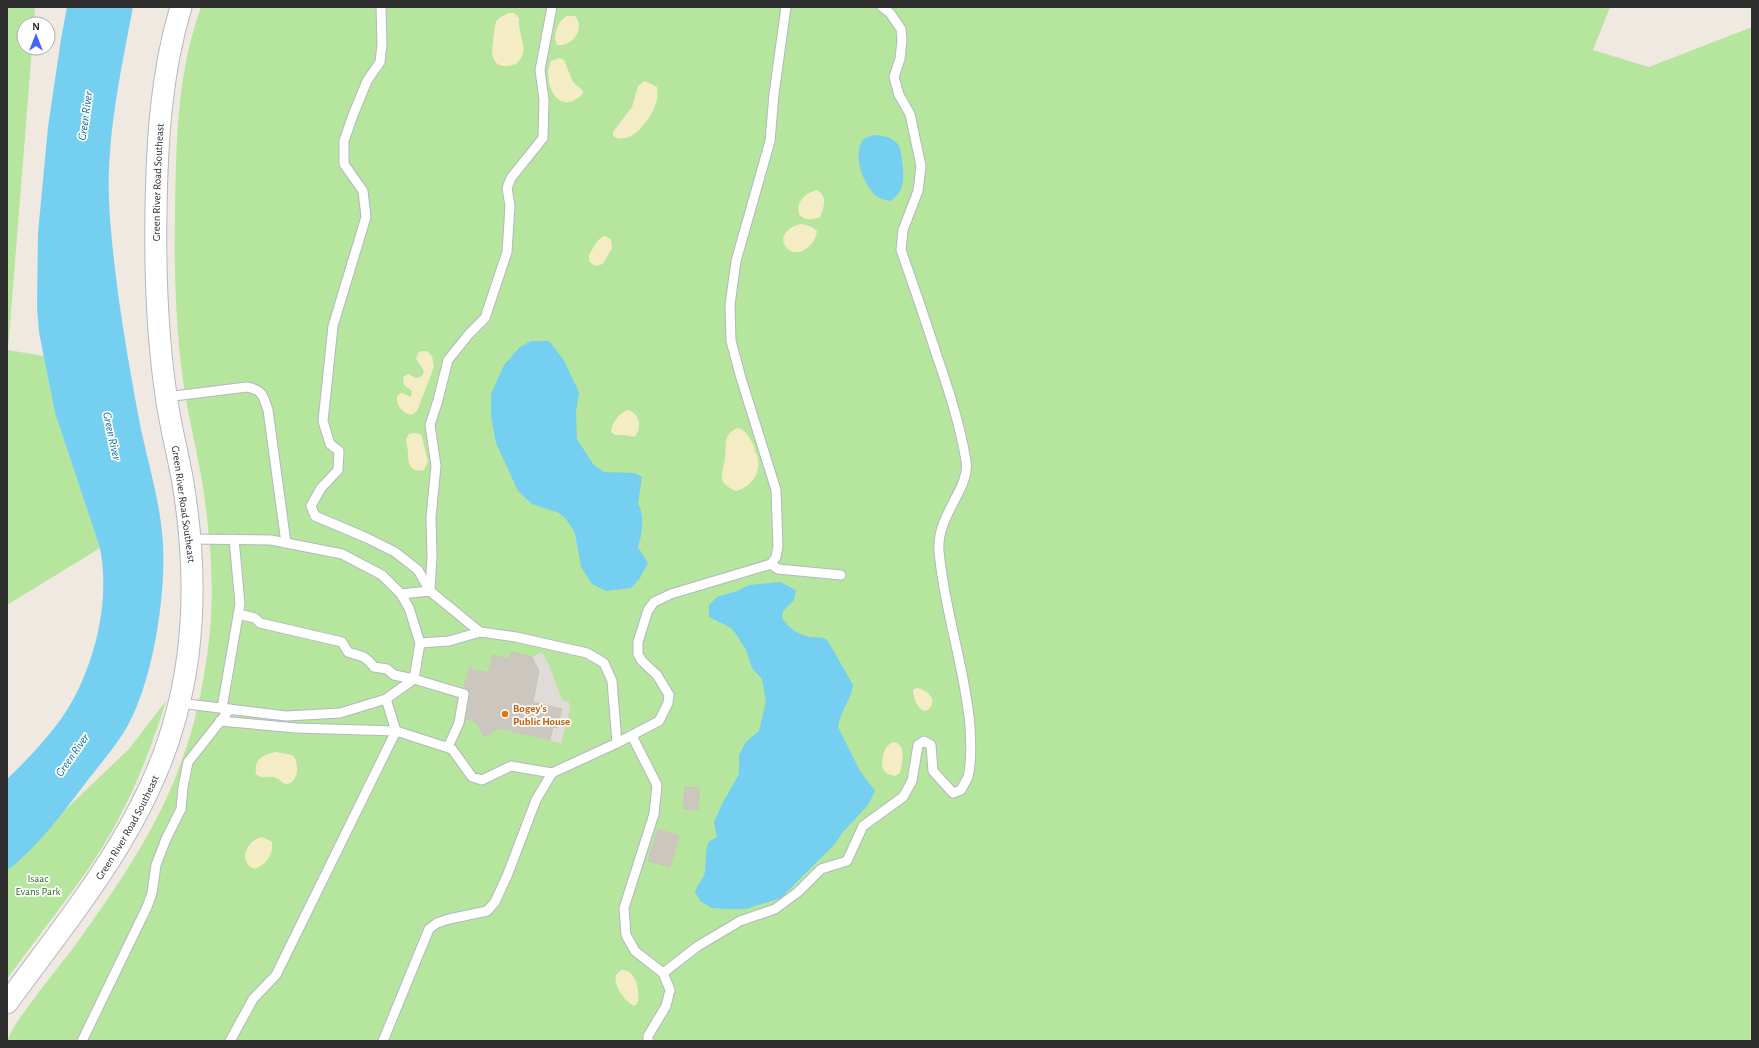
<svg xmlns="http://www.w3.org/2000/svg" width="1759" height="1048" font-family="'Alegreya Sans',sans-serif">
  <rect width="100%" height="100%" fill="#efe9e1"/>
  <g fill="#b6e59e">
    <path d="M7,7h28l-1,17h-10v24h8l-24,302 36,6 11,57 45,135 -93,57z"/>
    <path d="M201,7h1409l-17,43 56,17 103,-40v1014h-1745c5,-13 15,-26 23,-37 15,-21 32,-41 47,-61 41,-58 83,-118 106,-186 12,-32 19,-67 24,-101 9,-59 4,-117 -5,-175 -5,-29 -12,-58 -17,-87 -9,-57 -11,-117 -10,-175 1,-58 1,-119 15,-175 3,-13 7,-25 11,-37z"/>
    <path d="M166,701c-17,55 -39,109 -71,158 -28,41 -59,80 -88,120v-108l11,-10 48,-52 63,-60z"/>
  </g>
  <g fill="#f3ecc5">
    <path d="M509,13h5l5,5c-2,18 13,32 -3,46 -21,7 -26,-4 -23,-23 1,-6 1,-13 3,-19 3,-5 8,-7 13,-9z"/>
    <path d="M567,16h8c11,13 -3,31 -18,29 -5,-10 1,-24 10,-29z"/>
    <path d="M559,58l5,2 9,22 10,9c0,4 -2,4 -5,7 -22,16 -36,-18 -27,-37z"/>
    <path d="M645,81l12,6c0,4 1,8 0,12 -3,16 -25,49 -44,37v-4l19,-25 6,-21z"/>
    <path d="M817,190c11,7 7,17 3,27 -28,11 -29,-21 -3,-27z"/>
    <path d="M802,224l10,3 5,4c-1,11 -12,23 -24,21 -18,-8 -9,-26 9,-28z"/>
    <path d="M605,236l6,3 1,9 -9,16 -8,2 -6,-5v-6c4,-6 8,-17 16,-19z"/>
    <path d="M422,351h5l5,5 2,11 -17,44 -6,4c-9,-3 -15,-9 -14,-19l3,-3h3l7,4 1,-1 1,-5 -8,-6 -1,-8 5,-3 8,4 6,-2 2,-5 -8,-12 2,-6z"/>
    <path d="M627,410c14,4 15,16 8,27l-11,-2h-9l-4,-3c0,-9 8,-18 16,-22z"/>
    <path d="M737,428c10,2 13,10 17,19 1,4 3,8 4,12 3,15 -8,29 -22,32 -22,-9 -12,-19 -11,-34 2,-13 -3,-21 12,-29z"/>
    <path d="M414,433l6,1 2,3 6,24 -4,9c-14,3 -16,-6 -16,-17 0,-5 -2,-9 -2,-14l3,-5z"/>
    <path d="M916,688c11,1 23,12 12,22l-5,1c-6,-4 -10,-14 -10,-21z"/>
    <path d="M893,742c14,1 9,22 7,31l-5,3c-18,-2 -14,-19 -8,-30z"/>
    <path d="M276,752l16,3c8,6 7,27 -5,29 -5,0 -7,-5 -11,-6 -5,-3 -11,0 -16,-1l-4,-3c-2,-16 7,-19 20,-22z"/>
    <path d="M261,837l8,3 3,2c2,12 -7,24 -18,27 -17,-8 -7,-28 7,-32z"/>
    <path d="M621,970c15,-2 20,23 16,34l-3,2c-9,-4 -21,-21 -18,-31z"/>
  </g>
  <path fill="#dfdcd8" d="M542,652l8,15 12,33 7,2 1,7 -9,35 -11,-4 3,-13h4l4,-18 -28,-7 6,-31 -7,-14z"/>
  <g fill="#75cff0">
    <path d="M67,7h66c-13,69 -29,140 -23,211 5,66 16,131 28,196 7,39 20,78 24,118 6,54 -8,146 -34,193 -11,20 -27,38 -41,56 -24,32 -49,65 -80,90v-92c27,-26 56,-56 72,-91 20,-43 30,-93 21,-140l-45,-135 -16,-81 -2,-24 1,-75 10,-106 13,-88z"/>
    <path d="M874,135c8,1 16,1 23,8 4,4 4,11 5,17 2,16 4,32 -12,41 -4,-1 -9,-2 -12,-4 -14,-9 -28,-45 -13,-59 2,-1 6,-2 9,-3z"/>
    <path d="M531,341h18l14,18 16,33 -3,20 1,27 16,25 11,8 31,1 7,4 -4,27c7,10 4,31 0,43l10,16 -8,15 -9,10 -25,3 -14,-7 -11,-17 -6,-34 -9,-14 -7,-6 -27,-9 -14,-13 -22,-48 -5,-26v-23l13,-29 16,-18z"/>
    <path d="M780,582l16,8 -2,10 -11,11 -1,7c8,11 15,16 28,19 7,1 13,-1 18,4l25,44c-2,15 -13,27 -15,42l22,44 15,20 -7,14 -25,27 -8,12 -54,54 -35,11h-19l-15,-1 -11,-6 -6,-10c2,-8 8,-12 10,-20 1,-7 0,-21 3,-28 1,-4 6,-5 9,-7l-3,-15 8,-18 17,-30v-19l7,-13 13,-11 7,-30 -4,-22 -10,-11 -6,-18 -10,-16 -5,-6 -22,-11v-12l8,-8 20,-6 12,-6z"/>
  </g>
  <g fill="#cbc7bf" stroke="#cbc5ba">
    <path d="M511,652l21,5 7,14 -6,31 29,7 -5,19 -4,-1 -3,13 -51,-12 -15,9 -8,-15 -10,-3 4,-24 -2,-5 -4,-2 5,-20 19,5 5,-18 16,4z"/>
    <path d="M685,787l14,1 -1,22 -15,-1z"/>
    <path d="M658,829l21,7 -9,31 -22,-6z"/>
  </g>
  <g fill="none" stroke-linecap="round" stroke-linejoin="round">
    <g stroke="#b4b7c1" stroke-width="11">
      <g id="service">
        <path d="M381,7l1,37 -2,18 -13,19 -14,34 -9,26v23l19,27 3,26 -33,109 -10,95 7,23 9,7 -1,19 -17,18 -10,18 4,10 52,22 28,14 23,18 12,21 50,41"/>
        <path d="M166,397l81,-10c16,3 16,9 21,23l18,133"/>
        <path d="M771,564l7,5 63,6"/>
        <path d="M401,594l29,-3 2,-34 -1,-40 5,-51 -6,-41 8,-25 10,-40 21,-26 16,-16 22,-66 3,-46 -3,-18 4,-10 32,-40 1,-38 -4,-30 12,-63"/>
        <path d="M238,614l17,4 5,5 82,19 6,10c14,5 17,3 26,15l13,2 7,6 20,4 50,15 -5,29 -11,24"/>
        <path d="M420,643l29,-2 31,-9 36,5 71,16 17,10 8,18 5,62"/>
        <path d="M179,703l107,13 54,-3 46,-14 28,-20 6,-36 -11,-35 -8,-14 -19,-19 -40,-21 -71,-14 -80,-1"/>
        <path d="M222,708l18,-104 -6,-65"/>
        <path d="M220,721l76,7 100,3 56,18 20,28 10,3 29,-14 41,7"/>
        <path d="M632,736l25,49 -3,29 -30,94 2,27 9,16 28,22 7,17 -4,16 -18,30v5"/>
        <path d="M663,973l35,-27 42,-25 35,-12 23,-17 23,-23 26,-8 16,-35 40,-29 9,-16 6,-36 6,-4 7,4 2,26 20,22 8,-3c2,-4 5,-9 7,-13 4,-16 3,-35 2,-51 -5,-59 -26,-116 -31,-175 -3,-35 32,-64 27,-90 -6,-37 -18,-73 -30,-108 -11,-34 -23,-69 -35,-103l2,-20 15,-39 3,-25 -11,-52 -11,-19 -5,-18 6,-18 2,-19 -1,-11 -11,-16 -8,-6"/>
        <path d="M82,1041l65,-134 5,-14 4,-28 10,-26 15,-30 2,-22 5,-25 42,-53"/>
        <path d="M230,1041l23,-42 23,-24 120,-244 -10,-32"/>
        <path d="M383,1041l46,-112 8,-6 12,-4 38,-8 8,-9 12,-26 29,-76 16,-27 65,-30 42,-22 9,-18 1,-8 -12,-20 -15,-14 -4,-7v-12l10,-32 6,-8 17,-8 100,-30 5,-7 2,-11 -2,-56 -35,-112 -10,-37 -1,-36 6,-44 34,-120 4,-47 12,-87"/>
      </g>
    </g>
    <g stroke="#b4b7c1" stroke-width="23">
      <g id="tertiary">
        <path id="s1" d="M7,1003c65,-89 139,-176 168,-284 22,-78 21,-157 8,-236 -5,-29 -13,-58 -17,-88 -9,-61 -11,-123 -10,-184 1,-69 5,-138 25,-204"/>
      </g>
    </g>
    <use href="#service" stroke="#fff" stroke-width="9"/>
    <use href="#tertiary" stroke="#fff" stroke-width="21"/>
  </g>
  <circle fill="#e8710a" stroke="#fff" stroke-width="1.5" cx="505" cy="714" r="4"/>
  <g text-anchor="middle" stroke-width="3.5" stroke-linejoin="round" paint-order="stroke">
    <g font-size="11" fill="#2e2e2e" stroke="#fff">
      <text dy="4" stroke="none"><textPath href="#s1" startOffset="873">Green River Road Southeast</textPath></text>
      <text transform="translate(184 504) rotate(82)" y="4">Green River Road Southeast</text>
      <text dy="4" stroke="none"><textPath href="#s1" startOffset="213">Green River Road Southeast</textPath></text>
    </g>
    <g font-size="11" font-weight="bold" fill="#c56008" stroke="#fff" text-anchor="start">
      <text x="513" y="712">Bogey's<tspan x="513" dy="13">Public House</tspan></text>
    </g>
    <g font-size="11" fill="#2c6e1b" stroke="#fff">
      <text x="38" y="882">Isaac<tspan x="38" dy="13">Evans Park</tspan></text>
    </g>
    <g font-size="12" font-style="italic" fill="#0d6fa3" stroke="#fff">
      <text transform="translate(85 116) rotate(-82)" y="4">Green River</text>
      <text transform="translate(112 436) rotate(78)" y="4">Green River</text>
      <text transform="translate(72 755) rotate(-55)" y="4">Green River</text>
    </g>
  </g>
  <rect width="1759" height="1048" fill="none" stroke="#2e2e2e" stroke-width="16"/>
  <g transform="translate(36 36)"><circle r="19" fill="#ffffff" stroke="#ababab"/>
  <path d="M0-3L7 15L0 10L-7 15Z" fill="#4264fb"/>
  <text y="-6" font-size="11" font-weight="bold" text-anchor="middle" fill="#2e2e2e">N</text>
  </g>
</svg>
